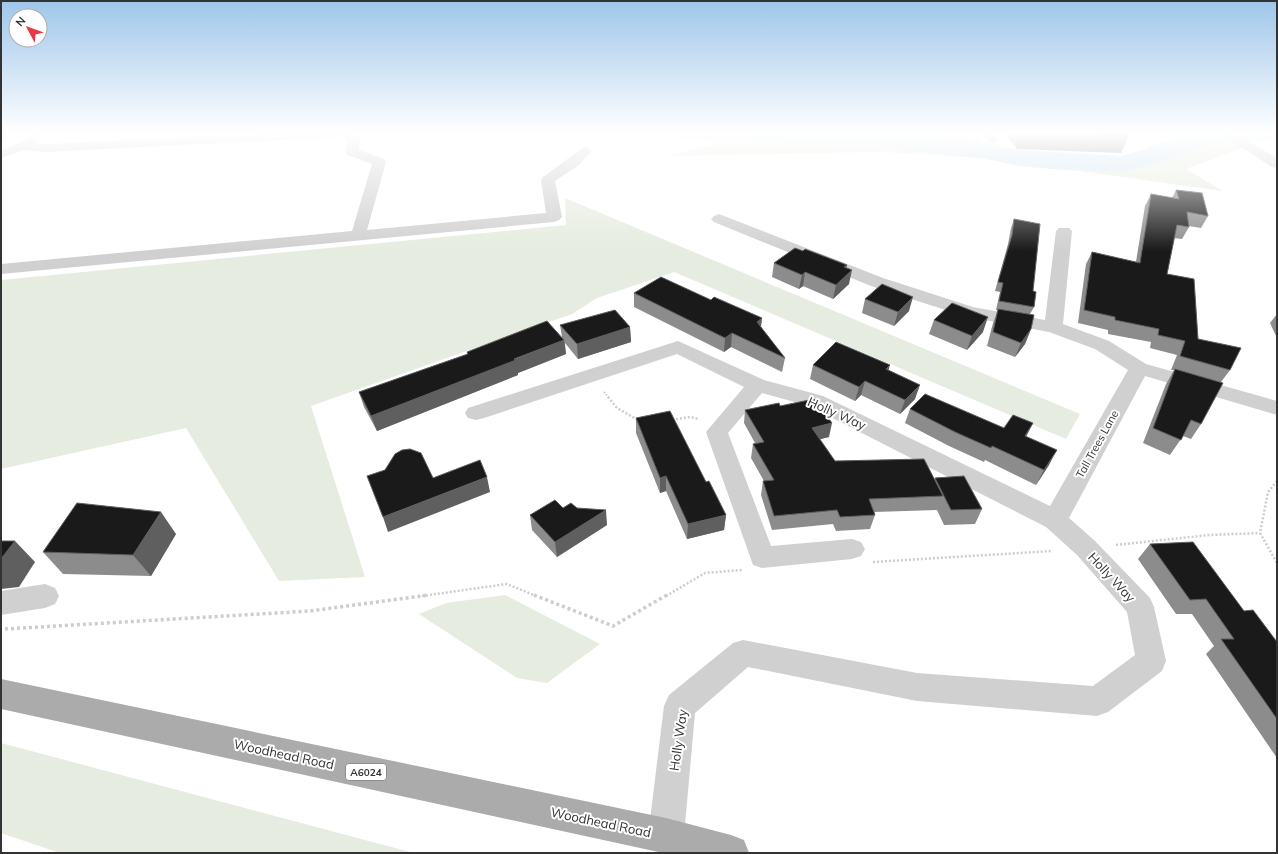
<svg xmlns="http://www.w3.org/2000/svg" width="1278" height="854" font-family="Mulish,sans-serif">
  <rect width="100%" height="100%" fill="#fff"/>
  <g fill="#e6ecdf">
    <path d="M65,132h97l-101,5z"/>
    <path d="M523,132h299l154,5 10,9 135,14 105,-24 17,12 -57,21 37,22 -230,-32 -111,-7 -218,4 63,-14 -67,-5z"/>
    <path d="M565,198l515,216 -14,25 -392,-167 -77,26 -25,16 -261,92 54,171 -86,4 -93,-153 -185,41v-189l565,-55z"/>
    <path d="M505,595l95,49 -53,39 -30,-5 -98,-64 27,-11z"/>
    <path d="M1,743l413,110h-354l-59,-20z"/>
  </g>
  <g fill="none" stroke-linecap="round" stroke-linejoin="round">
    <g fill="#cfe2ee" fill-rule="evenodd">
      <path d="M1,132h19l-4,5 -15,4z"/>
      <path d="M739,132h147l95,10 38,8 103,6 50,-17 31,-7h74v8l-54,3 -34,7 -29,12 -37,10 -59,-2 -45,-4 -38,-8 -123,-14 -106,-4 -9,-3z"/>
    </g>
    <path stroke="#cdcdcd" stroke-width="2" stroke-dasharray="1.5 1.5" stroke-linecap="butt" d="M604,392l5,6"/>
    <g stroke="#cdcdcd" stroke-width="2.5" stroke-dasharray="2 2" stroke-linecap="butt">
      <path d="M608,397l9,11 21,12"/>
      <path d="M672,420l18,-3 9,2"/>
      <path d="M1277,481l-9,11 -8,41 17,30"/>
      <path d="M1116,545l93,-10 51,-2"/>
      <path d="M873,562l179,-11"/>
      <path d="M422,596l85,-12 29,12"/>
      <path d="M666,596l39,-23 37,-3"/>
    </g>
    <g stroke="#cdcdcd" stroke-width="3.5" stroke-dasharray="3 3" stroke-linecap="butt">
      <path d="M534,595l79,31 54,-31"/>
      <path d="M5,629l305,-18 119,-16"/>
    </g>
    <g fill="#d0d0d0" fill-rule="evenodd">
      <path d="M36,132h13l-13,11 10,1 253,-12h51l10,6 -1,12 25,9 2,3 -19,68 179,-17 -5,-33 2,-3c9,-6 36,-28 43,-30l6,4 -13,14 -24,16 7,36 -3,3 -5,2 -553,52v-10l351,-33 20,-67 -25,-9 -1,-3 1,-12 -6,-3 -295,15 -21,-2 -24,8v-8l18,-7z"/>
      <path d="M981,132h12l6,8 -6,4 -4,-1z"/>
      <path d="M1218,132h14l45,26v10l-5,-1z"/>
      <path d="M719,214l164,64 90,29 72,13 11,-89 3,-3h10l3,3 -9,93 46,17 37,23 131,37v14l-132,-39 -76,142 26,23 55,57 4,9 12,54 -4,10 -54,41 -11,4 -180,-15 -169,-34 -53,46 -11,123 -5,13 -11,4 -15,-4 -5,-13 16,-130 5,-11 64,-52 10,-3 174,33 176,13 42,-31 -8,-43 -50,-57 -31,-28 -237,-121 -47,-13 -34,40 43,113 81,-7 9,3 4,7 -4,7 -9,3 -90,9 -9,-3 -47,-133 38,-45 -67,-33 -193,64 -8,2 -8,-2 -3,-5 3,-5 210,-67 86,39 59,16 227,110 78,-136 -33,-21 -46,-17 -85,-16 -93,-30 -157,-64 -3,-3 3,-3z"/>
      <path d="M45,584l10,4 4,8 -4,8 -10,4 -44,7v-24z"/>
    </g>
    <path fill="#ababab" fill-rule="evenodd" d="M1,679l665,139 65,17 13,5 5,13h-86l-662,-144z"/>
  </g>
  <g fill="#8c8c8c">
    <path d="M1004,132h121l4,4 -8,17 -104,-4z"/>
    <path d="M1176,190l32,26 -7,12 -12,-2v1l-7,12 -8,-1 -7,36 31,65 32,31 -9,12 -20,42 -10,15 -8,-3 -13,19 -27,-12 23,-59 8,-14h-3l6,-15 -27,-7 1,-6 -43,-8v-4l-30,-7 8,-59 6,-12 44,10 9,-56 6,-12 21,4z"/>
    <path d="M1014,219l19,72 1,16 -4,7 1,15 -6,15 -10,13 -28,-11 6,-23 5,-13h-2l4,-18 -5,-1 13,-47 3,-16z"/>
    <path d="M774,263l73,5 2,16 -16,15 -30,-13 -4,3 -27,-12z"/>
    <path d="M634,293l77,7 51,18 -1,9 24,31 -3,14 -51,-25 -7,5 -90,-45z"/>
    <path d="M865,299l44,12 -15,15 -32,-13z"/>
    <path d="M1277,314v24l-7,-15z"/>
    <path d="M934,320l49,12 -16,18 -38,-16z"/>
    <path d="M560,325l70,2 1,15 -53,17 -13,-16 1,11 -48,19v2l-141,56 -13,-24 -5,-15 108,-38v-2l95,-15z"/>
    <path d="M813,365l76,6 26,28 -15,15 -39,-19 -6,6 -45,-22z"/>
    <path d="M780,406l49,31 -9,2 15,22 99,18 1,-1 47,31 -7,15 -31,1 -7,-15 -63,2 1,3 -5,14 -34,2 -3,-7 -61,6 -11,-35 2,-14h1l-13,-23 2,-14 2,-1 -11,-20 1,-13z"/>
    <path d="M910,409l94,19 22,8 23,29 -13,20 -51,-25 -1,2 -35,-16 -44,-23z"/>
    <path d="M636,418l70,64 20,33 -2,15 -37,9 -21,-48 -6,2 -24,-60z"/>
    <path d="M563,508h14l30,17 -50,32 -25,-27 -2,-15z"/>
    <path d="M176,534l-25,42 -88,-2 -20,-22z"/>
    <path d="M1150,544l94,67 33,31v116l-71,-104 8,-8 -22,-32h-16l-38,-55z"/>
  </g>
  <g fill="#5f5f5f">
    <path d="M847,265l-2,12 7,-7 -3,14 -16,15 3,-14 8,-18z"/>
    <path d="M805,272l-2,14 -4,3 3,-14z"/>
    <path d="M913,297l-4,14 -15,15 4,-14z"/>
    <path d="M988,317l-5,15 -16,18 5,-14z"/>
    <path d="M762,318l-2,14 -3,-10z"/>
    <path d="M630,327l1,15 -53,17 -1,-15z"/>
    <path d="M1031,329l-6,15 -10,13 6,-14z"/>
    <path d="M732,333l-1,14 -7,5 1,-14z"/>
    <path d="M564,340l2,14 -48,19v2l-141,56 -6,-15z"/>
    <path d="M890,365l-4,14v-10z"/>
    <path d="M865,381l-4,14 -6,6 4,-14z"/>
    <path d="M920,385l-5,14 -15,15 5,-14z"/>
    <path d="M832,423l-3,14 -20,5 3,-14z"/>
    <path d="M1033,423l-7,14 -1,-1z"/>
    <path d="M1057,450l-8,15 -13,20 8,-15z"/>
    <path d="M666,476v15l-6,2v-15z"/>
    <path d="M487,477l3,15 -102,40 -5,-15z"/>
    <path d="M606,510l1,15 -50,32 -2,-15z"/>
    <path d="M161,512l15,22 -25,42 -18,-21z"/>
    <path d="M726,515l-2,15 -37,9 1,-15z"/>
    <path d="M15,541l20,21 -16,25 -18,2v-30z"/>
  </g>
  <g fill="#1a1a1a" stroke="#5f5f5f">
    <path d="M1023,132h102l4,4z"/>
    <path d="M1176,190l26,3 6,23 -21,-4 2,15 -12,-2 -10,49 27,5 4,60 43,9 -11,22 -50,-14 5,-15 -27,-6 1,-6 -44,-9v-3l-31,-7 8,-58 48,11 11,-69 28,5z"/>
    <path d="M1014,219l26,5 -7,67 3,1 -2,15 -35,-6 4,-18 -5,-1 14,-47z"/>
    <path d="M795,248l8,3 2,-2 42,16 -3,2 8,3 -16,15 -31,-13 -3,3 -28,-12z"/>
    <path d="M661,277l50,23 3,-3 48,21 -5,4 28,36 -53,-25 -7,5 -91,-45z"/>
    <path d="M882,284l31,13 -15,15 -33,-13z"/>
    <path d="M952,303l36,14 -16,19 -38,-16z"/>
    <path d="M998,309l36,6 -3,14 -10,14 -28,-11z"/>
    <path d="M615,310l15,17 -53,17 -17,-19z"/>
    <path d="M547,321l17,19 -50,19 2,1 -145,56 -12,-24 109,-38 -1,-2z"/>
    <path d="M836,342l54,23 -4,4 34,16 -15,15 -40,-19 -6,6 -46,-22z"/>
    <path d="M1175,369l48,14 -22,41 -10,-4 -10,20 -28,-12z"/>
    <path d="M925,394l79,34 9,-13 20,8 -8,13 32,14 -13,20 -52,-24 -1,2 -36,-16 -45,-23z"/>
    <path d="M814,399l18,24 -20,5 23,33 89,-2 19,37 -74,3 6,16 -35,2 -3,-7 -63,6 -11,-35 11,-1 -21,-36 11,-2 -19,-32 34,-7 1,3z"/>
    <path d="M670,411l36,71 3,-1 17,34 -38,9 -22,-48 -6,2 -24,-60z"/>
    <path d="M410,449l11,4 12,25 47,-18 7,17 -104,40 -16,-41 18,-6 10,-16 7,-4z"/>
    <path d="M964,476l18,33 -31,1 -16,-32z"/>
    <path d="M555,500l8,8 8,-5 6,5 29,2 -51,32 -25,-27z"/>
    <path d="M77,503l84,9 -28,43 -90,-3z"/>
    <path d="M1,541h14l-14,18z"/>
    <path d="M1193,542l51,69 9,-1 24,32v77l-56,-80h13l-28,-40 -16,1 -40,-56z"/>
  </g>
  <linearGradient id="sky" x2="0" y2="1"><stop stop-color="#9ec6ea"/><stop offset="0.53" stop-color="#fff"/><stop offset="1" stop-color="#fff" stop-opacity="0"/></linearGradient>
  <rect width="1278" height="251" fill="url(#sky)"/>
  <g text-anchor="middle" stroke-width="4" stroke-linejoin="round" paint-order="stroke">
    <rect fill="#fff" stroke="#707070" stroke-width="1" x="346" y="764" width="40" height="16" rx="3"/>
    <g font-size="10" font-weight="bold" fill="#333">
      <text x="366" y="776">A6024</text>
    </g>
    <g font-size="11" fill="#333" stroke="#fff">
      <text transform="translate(1097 444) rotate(-61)" y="4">Tall Trees Lane</text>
    </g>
    <g font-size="13" fill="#333" stroke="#fff">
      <text transform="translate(837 413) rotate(24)" y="5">Holly Way</text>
      <text transform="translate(1112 577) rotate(47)" y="5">Holly Way</text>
      <text transform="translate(678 740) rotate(-82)" y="5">Holly Way</text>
      <text transform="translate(284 754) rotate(12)" y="5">Woodhead Road</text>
      <text transform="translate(601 822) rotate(12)" y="5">Woodhead Road</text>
    </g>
  </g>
  <rect width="1278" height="854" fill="none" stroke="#333333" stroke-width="4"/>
  <g transform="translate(28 28) rotate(311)"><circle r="19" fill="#ffffff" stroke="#adadad"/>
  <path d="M0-3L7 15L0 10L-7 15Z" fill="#e63946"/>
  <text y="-6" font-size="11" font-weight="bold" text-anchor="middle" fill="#333333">N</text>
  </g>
</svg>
